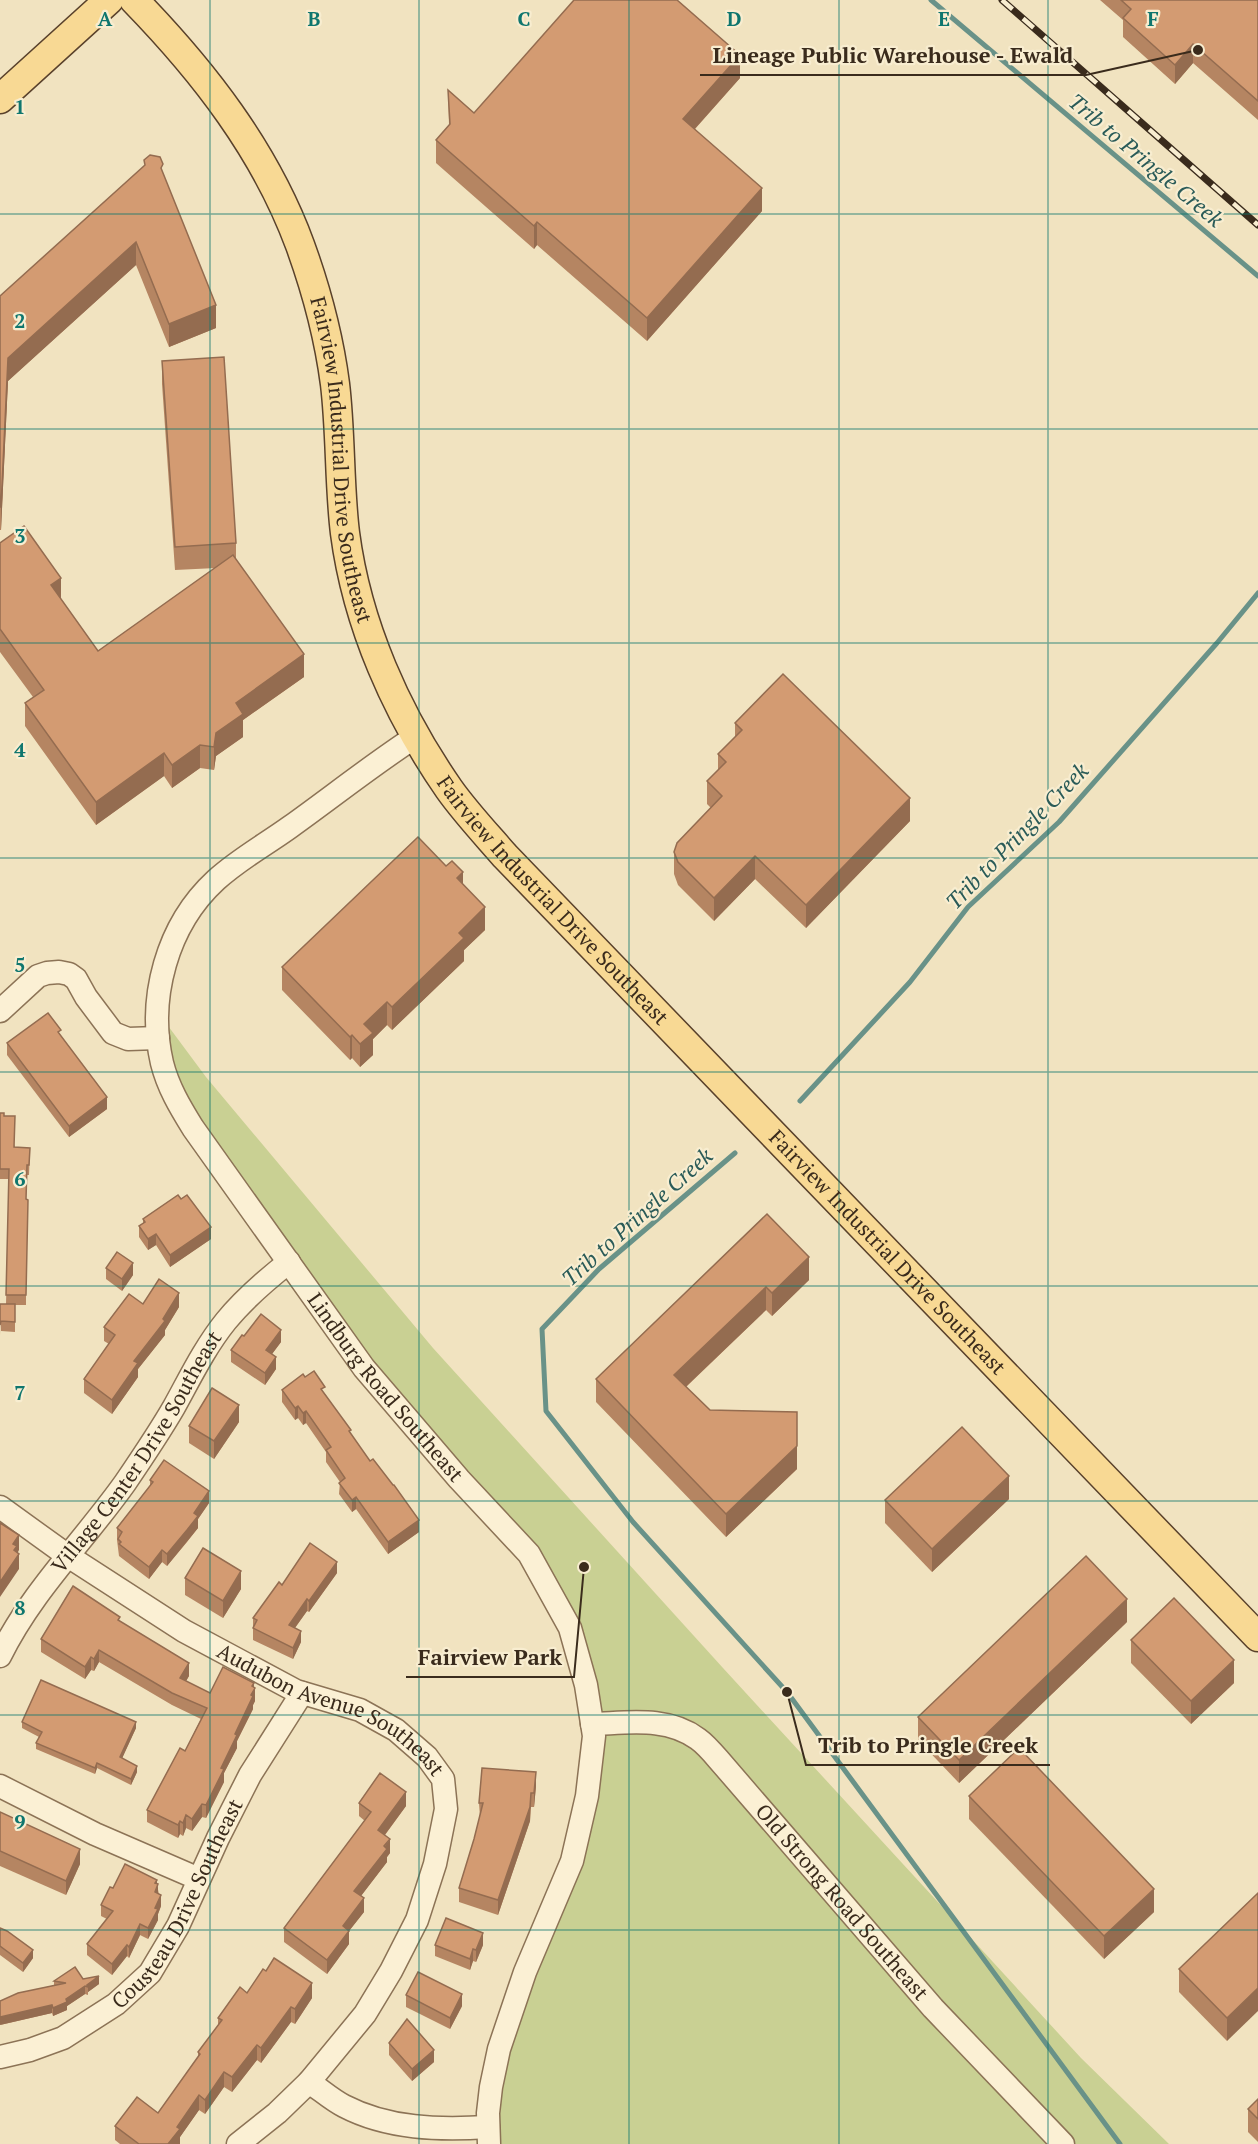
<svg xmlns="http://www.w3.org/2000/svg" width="1258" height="2144" font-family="'PT Serif',serif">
  <rect width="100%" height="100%" fill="#f1e3c0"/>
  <path fill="#c9d093" d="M157,1011l49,66 227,271 290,320 358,390 88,86h-680l-1,-31 84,-252 22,-125 -49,-156 -86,-101 -266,-351z"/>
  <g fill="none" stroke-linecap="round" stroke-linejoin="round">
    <g stroke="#699288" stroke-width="5">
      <path d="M931,0l327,276"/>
      <path d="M800,1101l110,-119 58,-75 91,-85 158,-179 41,-50"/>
      <path d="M735,1153l-136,116 -57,60 4,82 87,111 154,170 333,452"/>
    </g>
    <g stroke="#8c7356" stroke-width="25">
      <g id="minor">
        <path id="s1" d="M415,737c-43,28 -83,60 -125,90 -25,18 -51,32 -74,53 -49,45 -69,118 -54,183 6,24 18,44 31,65l171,240 95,111 70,75 41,74 16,57 8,51 -7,60 -15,65 -47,111 -26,77 -8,38 -3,26 1,31"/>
        <path d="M0,1011l38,-35 9,-3 12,-1 10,2 7,5 10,18 27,36 15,6 30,-1"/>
        <path id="s2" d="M0,1507l68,49 116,75 112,60 64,19 36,20 31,27 16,22 3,30 -11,55 -18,56 -26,51 -26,43 -56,68 -32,31 -39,31"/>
        <path id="s3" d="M0,1656c32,-65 83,-114 125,-173 17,-25 34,-50 49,-76 16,-29 31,-60 52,-86 18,-22 40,-41 63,-59"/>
        <path id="s4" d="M592,1724c36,-1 75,-8 106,15 7,5 14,13 20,20l215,249 130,136"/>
        <path d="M0,1786l95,48 104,45"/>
        <path id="s5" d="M0,2057l30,-7 33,-12 53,-34 34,-31 28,-47 40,-88 32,-63 52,-82"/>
        <path d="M309,2082c12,8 23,18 35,24 44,23 95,24 144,21"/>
      </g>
    </g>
    <g stroke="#59412b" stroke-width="31">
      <g id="major">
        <path id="s6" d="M134,0c69,71 131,150 166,245 16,44 29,93 35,139 6,50 4,100 10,149 12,92 52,181 104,256 17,24 37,45 56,67l753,781"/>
        <path d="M0,99l109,-99"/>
      </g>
    </g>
    <use href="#minor" stroke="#fbf0d4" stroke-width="22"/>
    <use href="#major" stroke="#f8d994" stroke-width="28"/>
    <g stroke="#3a2b1c" stroke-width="7">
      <path id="rail" d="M1002,0l256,225"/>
    </g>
    <use href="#rail" stroke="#f8edd0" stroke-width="4.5" stroke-dasharray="14" stroke-linecap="butt"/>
  </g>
  <g fill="#b58562">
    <path d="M1100,0h158v120l-65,-57 -18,21 -52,-47v-17z"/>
    <path d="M740,78l-45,51 67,82 -115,130 -110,-96 -3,4 -98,-86v-23l13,-15 -1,-35 26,23z"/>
    <path d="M163,175l53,153 -47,19 -33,-82 -128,116 -7,149h-1v-234z"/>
    <path d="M162,361l74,182v16l68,118 -61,43v17l-27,19 -2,14 -14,-2 -28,20 -8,-12 -68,49 -71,-99v-23l8,-6 -33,-45v-109l61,56 37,52 118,-83 -41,2 -13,-186z"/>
    <path d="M735,723l175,98 -104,107 -51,-49 -41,42 -36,-36 -4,-11v-22l37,-44 -4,-4v-23l11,-11v-16l17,-17z"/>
    <path d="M463,884l22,46 -21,20v11l-72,69 -5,-5 -14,14v16l-13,12 -8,-9 -2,2 -68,-70v-23z"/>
    <path d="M61,1036l46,73 -38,28 -62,-82v-12z"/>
    <path d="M0,1113l4,3 11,31 15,1 -1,27h-2l-1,24v106h-11v27l-14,-1v4l-1,-31h6l3,-125h-9z"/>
    <path d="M767,1214l42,66 -37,36 -6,-6 -80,77 24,23 87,59 -71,68 -130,-135v-23z"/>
    <path d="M143,1219l68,20 -41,28 -14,-22 -8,5 -9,-13v-11l4,-3z"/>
    <path d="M106,1268l27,7 -11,16 -16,-12z"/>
    <path d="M143,1304l36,3 -14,23v5l-27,34v8l-26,37 -28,-21v-14l25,-35 -5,-3v-14z"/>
    <path d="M244,1336l37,6 -9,12 4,15 -11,16 -34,-23v-12z"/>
    <path d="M282,1390l43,4 26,41 68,97 -31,22 -32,-45 -4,3 -13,-18 1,-12 -14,-20v-10l-20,-29 -3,2 -5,-7 -3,2 -13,-18z"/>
    <path d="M239,1422l-25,37 -25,-16v-17z"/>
    <path d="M150,1480l59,23 -11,16v9l-11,14 -20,24 -5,-4 -13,17 -30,-23 -2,-16v-12l33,-42z"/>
    <path d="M1009,1499l-77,73 -47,-49v-23z"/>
    <path d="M337,1573l-28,39 -2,-1 -12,17 6,14 -8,17 -40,-19v-22l29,-33z"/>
    <path d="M185,1578l56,11 -18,29 -38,-23z"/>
    <path d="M120,1622l69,54 -3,5 24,12 44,-6 1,14 -2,4v4l-16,32v7l-13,25v9l-18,36 -4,-1 -10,14 -6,-3 -3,8 -3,-2 -2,4 -31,-16v-12l38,-59 16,-32 -29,-14 -73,-43 -5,9 -3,-1 -6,9 -44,-27v-13z"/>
    <path d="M1127,1622l-168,161 -41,-43v-23z"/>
    <path d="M1131,1640l103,43 -43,41 -60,-61z"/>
    <path d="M22,1722l114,6 -14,30 15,14 -6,13 -34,-17 -2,6 -59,-25v-6l3,-6 -17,-9z"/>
    <path d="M536,1786l-2,21h-3l-1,14 -32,94 -39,-13v-14l15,-49 6,-22 -1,-14z"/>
    <path d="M969,1796l185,116 -50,47 -135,-140z"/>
    <path d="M359,1803l47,3 -21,29 5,18 -3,4v5l-26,34 3,16 -15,19v13l-22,30 -43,-32v-14l81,-107 -6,-5z"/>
    <path d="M0,1812l80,52 -14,31 -66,-29z"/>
    <path d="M157,1884l4,22 -3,8v6l-10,19 -8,-4 -11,23 -2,-2 -15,19 -25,-20v-11l20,-25 -6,-3v-11l12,-17z"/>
    <path d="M1258,1893l-31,148 -48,-49v-23z"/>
    <path d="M0,1928l33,30 -10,14 -23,-17z"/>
    <path d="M435,1945h48l-7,17 -3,-1 -3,9 -35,-14z"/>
    <path d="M83,1979l16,5 -11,8v3l-3,-1 -18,12v4l-14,6 -1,-3 -52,12 54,-40v-4z"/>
    <path d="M247,1993l65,5 -17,26 -4,-2 -30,41 -4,-3 -25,32 -8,-5 -19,27 -6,-4 -19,27v7h-60l-5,-4v-14l43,-13 40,-56v-5l20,-26v-8z"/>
    <path d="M406,1995l56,11 -12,23 -44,-22z"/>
    <path d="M389,2043l45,19 -22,19 -23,-26z"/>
    <path d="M1258,2099v43l-10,-10v-23z"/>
  </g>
  <g fill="#946c50">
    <path d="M1193,44v19l-18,21v-19z"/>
    <path d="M740,55v23l-57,64v-23z"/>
    <path d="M762,188v23l-115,130v-23z"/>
    <path d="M537,222v23l-3,4v-23z"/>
    <path d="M136,242v23l-128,116 -7,149v-23l7,-149z"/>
    <path d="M216,305v23l-47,19v-23z"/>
    <path d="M61,578v23l-10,-16z"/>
    <path d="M304,654v23l-61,43v17l-27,19 -2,14v-23l2,-14 20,-30z"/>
    <path d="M200,745v23l-28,20v-23z"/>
    <path d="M164,753v23l-68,49v-23z"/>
    <path d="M910,798v23l-104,107v-23z"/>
    <path d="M755,856v23l-41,42v-23z"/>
    <path d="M463,872v23l-6,-17z"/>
    <path d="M485,907v23l-21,20v11l-72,69v-23l67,-74z"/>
    <path d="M387,1002v23l-14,14v16l-13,12v-23l4,-20z"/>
    <path d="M352,1035v23l-2,2v-23z"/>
    <path d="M107,1097v12l-38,28v-11z"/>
    <path d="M211,1227v12l-41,28v-12z"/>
    <path d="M156,1234v11l-8,5v-11z"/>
    <path d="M809,1257v23l-37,36v-23z"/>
    <path d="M133,1263v12l-11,16v-12z"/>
    <path d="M766,1287v23l-92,88v-23z"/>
    <path d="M179,1293v14l-14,23v5l-27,34v8l-26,37v-14l22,-39 29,-42z"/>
    <path d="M281,1330v12l-15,20v-12z"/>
    <path d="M276,1357v12l-11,16v-12z"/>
    <path d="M239,1405v17l-25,37v-18z"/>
    <path d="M298,1406v12l-3,2v-12z"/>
    <path d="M306,1411v12l-3,2v-12z"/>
    <path d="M797,1412v57l-71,68v-23z"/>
    <path d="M1009,1476v23l-77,73v-23z"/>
    <path d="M209,1491v12l-11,16v9l-31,38v-12z"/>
    <path d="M356,1497v12l-4,3v-12z"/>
    <path d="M419,1520v12l-31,22v-12z"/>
    <path d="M19,1535v15l-2,4h2v15l-19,28v-15l13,-38z"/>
    <path d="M162,1550v12l-13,17v-12z"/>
    <path d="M337,1562v11l-28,39v-11z"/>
    <path d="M241,1571v18l-18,29v-17z"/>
    <path d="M307,1599v12l-18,25v-11z"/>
    <path d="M1127,1599v23l-168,161v-23z"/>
    <path d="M301,1631v11l-8,17v-11z"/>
    <path d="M99,1650v12l-5,9v-12z"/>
    <path d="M91,1657v13l-6,9v-12z"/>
    <path d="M1234,1660v23l-43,41v-23z"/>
    <path d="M189,1663v13l-9,15v-13z"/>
    <path d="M254,1683v7l1,-2v13l-2,4v4l-16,32v7l-13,25v9l-18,36v-13z"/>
    <path d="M136,1722v6l-16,35v-6z"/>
    <path d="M97,1763v5l-2,6v-6z"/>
    <path d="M137,1766v6l-6,13v-6z"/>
    <path d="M536,1772v14l-2,21v-14z"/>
    <path d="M406,1792v14l-28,38v-14z"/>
    <path d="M531,1793l-1,28 -32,94v-15z"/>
    <path d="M202,1804v13l-10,14v-12z"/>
    <path d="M186,1815v13l-3,8v-13z"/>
    <path d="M180,1821v13l-2,4v-13z"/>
    <path d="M390,1839v14l-3,4v5l-33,43v-14z"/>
    <path d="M80,1849v15l-14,31v-14z"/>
    <path d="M157,1880v8l1,-4v11l-3,8v-20z"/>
    <path d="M1154,1889v23l-50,47v-23z"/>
    <path d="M161,1895v11l-3,8v6l-10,19v-11l7,-20z"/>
    <path d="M364,1898v14l-15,19v13l-22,30v-14l16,-34z"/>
    <path d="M140,1924v11l-11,23v-11z"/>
    <path d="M483,1933v12l-7,17v-12z"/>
    <path d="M127,1945v11l-15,19v-11z"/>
    <path d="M473,1949v12l-3,9v-11z"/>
    <path d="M33,1950v8l-10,14v-9z"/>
    <path d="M99,1976v8l-11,8v-5l-1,-2z"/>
    <path d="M312,1983v15l-17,26v-15z"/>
    <path d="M85,1986v8l-18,12v4l-14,6v-8z"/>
    <path d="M1258,1988v23l-31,30v-23z"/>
    <path d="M462,1994v12l-12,23v-11z"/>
    <path d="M52,2005v8l-52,12v-8z"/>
    <path d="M291,2007v15l-30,41v-15z"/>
    <path d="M257,2045v15l-25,32v-15z"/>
    <path d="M434,2050v12l-22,19v-12z"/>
    <path d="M224,2072v15l-19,27v-14z"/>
    <path d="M199,2095v15l-19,27v7h-12l9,-17z"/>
  </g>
  <g fill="#d39b72" stroke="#946c50" stroke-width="1.5">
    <path d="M574,0h103l63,55 -57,64 79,69 -115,130 -110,-96 -3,4 -98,-86 14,-16 -2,-34 26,23z"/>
    <path d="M1121,0h137v101l-65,-57 -18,21 -52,-47 8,-9z"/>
    <path d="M150,155l10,2 3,7 -2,4 55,137 -47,19 -33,-82 -128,116 -7,149h-1v-211l145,-131 -1,-5z"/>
    <path d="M224,357l12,186 -61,4 -13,-186z"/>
    <path d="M24,526l37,52 -10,7 47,66 135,-96 71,99 -68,49 7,11 -27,19 -2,14 -14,-2 -28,20 -8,-12 -68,49 -71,-99 19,-13 -44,-61v-86z"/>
    <path d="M783,674l127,124 -104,107 -51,-49 -41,42 -36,-36 -4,-10 3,-9 45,-47 -15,-15 19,-19 -8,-8 24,-24 -7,-7z"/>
    <path d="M418,837l28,29 6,-5 11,11 -6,6 28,29 -26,26 5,5 -72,69 -5,-5 -23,22 9,9 -13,11 -8,-9 -2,2 -68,-70z"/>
    <path d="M48,1013l13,17 -3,2 49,65 -38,29 -62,-83z"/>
    <path d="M0,1113h4v3h11l-1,31 16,1 -1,17h-2l-1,34 2,1 -2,95h-20l3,-126h-9z"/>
    <path d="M178,1195l3,4 6,-4 24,32 -41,28 -14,-21 -8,5 -9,-13 6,-4 -2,-3z"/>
    <path d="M767,1214l42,43 -37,36 -6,-6 -92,88 36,35 87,2v34l-71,68 -130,-135z"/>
    <path d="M117,1252l16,11 -11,16 -16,-11z"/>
    <path d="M159,1279l20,14 -16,26 2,2 -31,40 4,2 -26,37 -28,-21 31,-44 -11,-8 25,-33 14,10z"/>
    <path d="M0,1304h15v18l-14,-1 -1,4z"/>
    <path d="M261,1314l20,16 -15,20 10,7 -11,16 -34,-23 11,-15 2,1z"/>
    <path d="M314,1371l11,16 -4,2 30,41 -2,1 21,30 3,-2 20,26h1l25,35 -31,22 -32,-45 -4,3 -13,-17 6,-5 -19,-28 5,-3 -25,-36 -3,2 -5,-7 -3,2 -13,-18 21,-16 2,3z"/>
    <path d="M212,1388l27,17 -25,36 -25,-15z"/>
    <path d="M962,1427l47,49 -77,73 -47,-49z"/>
    <path d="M164,1460l45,31 -15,22 4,3 -11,14 -20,24 -5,-4 -13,17 -30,-23 2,-2 -3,-3 4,-7 -5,-4 36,-46 -3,-2z"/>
    <path d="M0,1523l19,12 -6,9 4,2 -3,4 5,4 -19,28z"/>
    <path d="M310,1543l27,19 -28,39 -2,-2 -18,26 12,6 -8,17 -40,-20 4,-8 -4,-2 26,-36 3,3z"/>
    <path d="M203,1548l38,23 -18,30 -38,-23z"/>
    <path d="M1086,1556l41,43 -168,161 -41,-43z"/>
    <path d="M73,1586l47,31 -2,3 71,43 -9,15 30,15 13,-26 31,16 -2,3 3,2 -4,7 2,1 -18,38 2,1 -16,33 3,1 -18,36 -4,-1 -10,15 -6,-4 -3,8 -3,-2 -2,4 -31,-15 33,-62 5,3 22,-43 -35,-15 -73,-43 -5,9 -3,-2 -6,10 -44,-28z"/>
    <path d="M1174,1598l60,62 -43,41 -60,-61z"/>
    <path d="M41,1680l95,42 -16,35 17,9 -6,13 -34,-16 -2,5 -59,-25 6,-11 -20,-10z"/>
    <path d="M1019,1748l135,141 -50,47 -135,-140z"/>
    <path d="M482,1768l54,4 -2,21h-3l-1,14 -32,93 -39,-12 15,-49 9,-36h-4z"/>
    <path d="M380,1773l26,19 -28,38 12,9 -6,7 3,3 -33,42 10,7 -21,28 6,5 -22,29 -43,-32 87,-116 -12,-9z"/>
    <path d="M0,1812l80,37 -14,32 -66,-30z"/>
    <path d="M125,1864l32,16 -2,3 3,1 -3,8 6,3 -6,13 3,1 -10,19 -8,-4 -11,23 -2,-2 -15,19 -25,-20 26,-33 -12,-6 9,-18 3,1z"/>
    <path d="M1258,1893v95l-31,30 -48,-49z"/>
    <path d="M446,1918l37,15 -7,17 -3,-1 -3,10 -35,-14z"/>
    <path d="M0,1928l7,3 26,19 -10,13 -23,-17z"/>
    <path d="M274,1958l38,25 -17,26 -4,-2 -30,41 -4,-3 -25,32 -8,-5 -19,28 -6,-5 -22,32 3,2 -12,15h-29l-24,-18 22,-29 21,16 42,-59 -2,-2 24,-32 -4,-2 22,-31 7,6 16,-24 3,2z"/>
    <path d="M75,1967l8,12 16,-3 -12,9 1,2 -3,-1 -19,13 1,3 -14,6 -1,-3 -52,12v-16l18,-8 48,-10 -12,-2z"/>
    <path d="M418,1972l44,22 -12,24 -44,-23z"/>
    <path d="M407,2019l27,31 -22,19 -23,-26z"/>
    <path d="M1258,2099v20l-10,-10z"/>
  </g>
  <path fill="none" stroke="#0f766e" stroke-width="1.5" stroke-opacity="0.55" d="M210,0v2144M419,0v2144M629,0v2144M839,0v2144M1048,0v2144M0,214h1258M0,429h1258M0,643h1258M0,858h1258M0,1072h1258M0,1286h1258M0,1501h1258M0,1715h1258M0,1930h1258"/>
  <g text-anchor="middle" stroke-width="4.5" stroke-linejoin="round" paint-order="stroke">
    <g font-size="21" fill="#3a2b1c" stroke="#f8edd0">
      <text dy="7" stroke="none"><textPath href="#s6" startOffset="518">Fairview Industrial Drive Southeast</textPath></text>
      <text dy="7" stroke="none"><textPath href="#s6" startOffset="1022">Fairview Industrial Drive Southeast</textPath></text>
      <text dy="7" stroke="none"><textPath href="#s6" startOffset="1508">Fairview Industrial Drive Southeast</textPath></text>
      <text dy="7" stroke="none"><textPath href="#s1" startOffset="840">Lindburg Road Southeast</textPath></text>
      <text dy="7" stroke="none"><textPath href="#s3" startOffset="246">Village Center Drive Southeast</textPath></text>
      <text dy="7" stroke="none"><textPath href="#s2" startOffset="390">Audubon Avenue Southeast</textPath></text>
      <text dy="7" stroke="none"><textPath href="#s5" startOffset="248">Cousteau Drive Southeast</textPath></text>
      <text dy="7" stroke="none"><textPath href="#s4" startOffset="327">Old Strong Road Southeast</textPath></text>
    </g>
    <g font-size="22" font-style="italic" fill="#2a5b58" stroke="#f8edd0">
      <text transform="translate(1146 160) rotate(40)" y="8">Trib to Pringle Creek</text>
      <text transform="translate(1017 836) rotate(-46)" y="8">Trib to Pringle Creek</text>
      <text transform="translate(637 1217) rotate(-42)" y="8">Trib to Pringle Creek</text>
    </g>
  </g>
  <g font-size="20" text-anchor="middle" font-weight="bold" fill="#0f766e" stroke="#f8edd0" stroke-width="4.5" stroke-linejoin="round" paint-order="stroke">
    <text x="105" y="26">A</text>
    <text x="314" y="26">B</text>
    <text x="524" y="26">C</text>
    <text x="734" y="26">D</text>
    <text x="944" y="26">E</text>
    <text x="1153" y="26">F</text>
    <text x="20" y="114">1</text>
    <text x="20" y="328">2</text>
    <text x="20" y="543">3</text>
    <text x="20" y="757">4</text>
    <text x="20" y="972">5</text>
    <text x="20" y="1186">6</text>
    <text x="20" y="1400">7</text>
    <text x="20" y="1615">8</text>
    <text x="20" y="1829">9</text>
  </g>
  <path fill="none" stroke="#3a2b1c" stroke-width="2" d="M1198 50L1086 75H700M584 1567L574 1677H406M787 1692L806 1765H1050"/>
  <g fill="#3a2b1c" stroke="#f8edd0" stroke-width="2">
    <circle cx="1198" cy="50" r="6"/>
    <circle cx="584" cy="1567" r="6"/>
    <circle cx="787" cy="1692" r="6"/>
  </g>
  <g font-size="22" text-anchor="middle" font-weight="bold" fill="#3a2b1c" stroke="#f8edd0" stroke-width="4.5" stroke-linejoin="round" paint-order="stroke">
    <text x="893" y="63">Lineage Public Warehouse - Ewald</text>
    <text x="490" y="1665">Fairview Park</text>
    <text x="928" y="1753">Trib to Pringle Creek</text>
  </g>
</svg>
